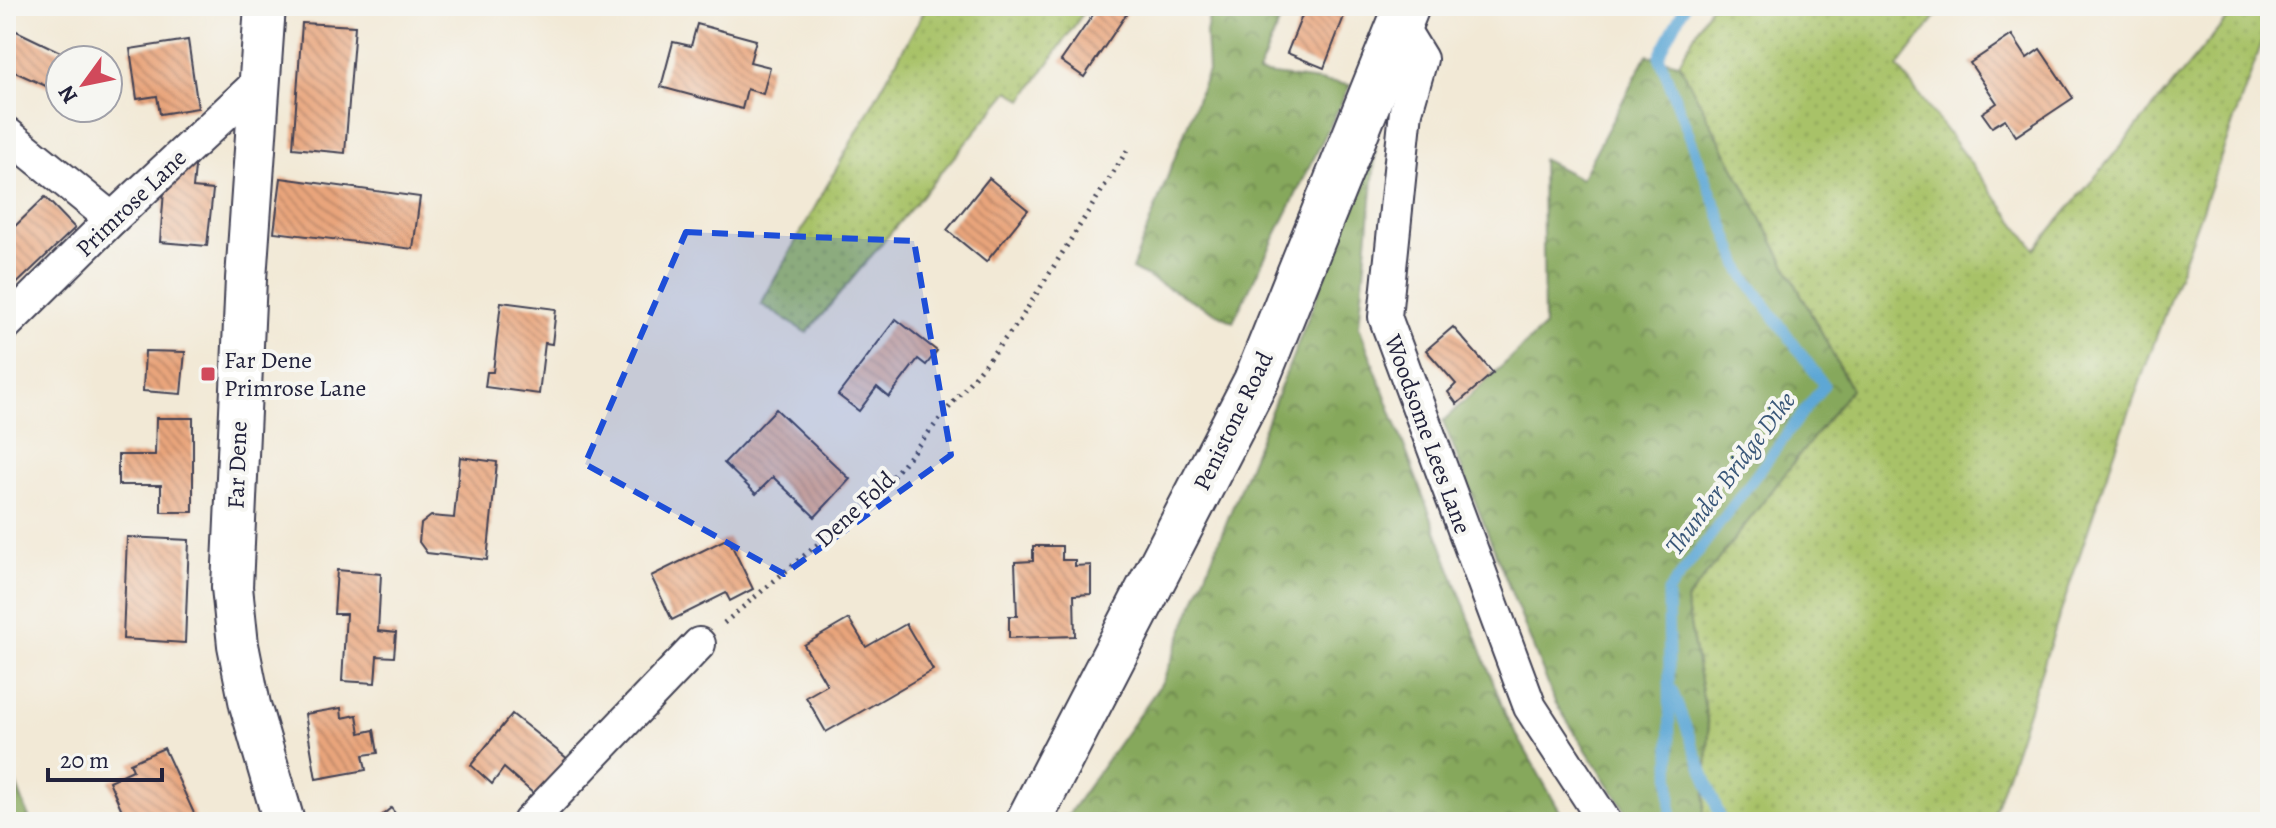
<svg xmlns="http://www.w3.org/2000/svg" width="2276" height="828" font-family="Alegreya,serif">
  <defs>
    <pattern id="grass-dots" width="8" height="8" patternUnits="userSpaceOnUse" patternTransform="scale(2)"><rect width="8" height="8" fill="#a8c268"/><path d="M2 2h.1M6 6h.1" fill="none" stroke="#90a65b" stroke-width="1.8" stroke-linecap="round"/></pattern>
    <pattern id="forest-crowns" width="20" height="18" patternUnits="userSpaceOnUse" patternTransform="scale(2)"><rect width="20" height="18" fill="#86a85c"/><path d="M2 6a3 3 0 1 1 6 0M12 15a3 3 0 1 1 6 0" fill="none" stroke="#6d884d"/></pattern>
    <pattern id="building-back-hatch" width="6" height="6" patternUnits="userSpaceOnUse" patternTransform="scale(2)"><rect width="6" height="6" fill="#e9a57c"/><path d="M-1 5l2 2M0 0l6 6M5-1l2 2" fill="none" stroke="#bc8667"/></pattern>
  </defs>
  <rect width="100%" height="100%" fill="#f6f6f2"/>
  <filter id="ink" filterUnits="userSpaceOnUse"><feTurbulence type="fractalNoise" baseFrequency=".0125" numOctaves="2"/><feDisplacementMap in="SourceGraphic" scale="16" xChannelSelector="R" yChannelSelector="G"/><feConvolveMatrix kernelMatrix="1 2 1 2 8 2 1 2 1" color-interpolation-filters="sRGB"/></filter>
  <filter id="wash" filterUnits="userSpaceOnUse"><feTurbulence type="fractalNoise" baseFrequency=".006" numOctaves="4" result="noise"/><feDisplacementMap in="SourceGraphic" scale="32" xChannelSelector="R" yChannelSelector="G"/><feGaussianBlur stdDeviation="1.8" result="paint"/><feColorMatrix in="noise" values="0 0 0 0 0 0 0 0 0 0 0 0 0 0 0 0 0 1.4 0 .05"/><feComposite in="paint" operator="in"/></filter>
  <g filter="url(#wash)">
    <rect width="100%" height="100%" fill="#f2e9d6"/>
    <g fill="url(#grass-dots)" stroke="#657252" stroke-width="2">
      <path d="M927,6h161l-65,94 -14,-9 -202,242 -46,-29z"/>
      <path d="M1710,6h234l-46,61 137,182 203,-243h32l-1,17 -166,462 -112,337h-288l6,-90 -23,-131 165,-212 -172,-326z"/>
    </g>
    <g fill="url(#forest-crowns)" stroke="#54654c" stroke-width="2">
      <path d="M1211,6h75l-28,67 92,12 -117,237 -101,-53 76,-198 -2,-38z"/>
      <path d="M1647,55l32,8 172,326 -165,212 23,131 -6,90h-70l-78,-120 -112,-281 101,-94 -2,-168 39,20z"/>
      <path d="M1376,148l-17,178 147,390 60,106h-503l100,-141z"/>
      <path d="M6,758l25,64h-25z"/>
    </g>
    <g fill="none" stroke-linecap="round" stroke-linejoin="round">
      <g stroke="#5da7d5" stroke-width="11">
        <path d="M1672,690l49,129 4,3"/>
        <path d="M1671,822l-3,-230 156,-207 -82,-112 -83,-217 26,-50"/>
      </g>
    </g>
    <g id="blocks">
      <g fill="url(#building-back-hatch)">
        <path d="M1099,6h33l-48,71 -23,-16z"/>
        <path d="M1306,6h42l-24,62 -37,-15z"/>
        <path d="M302,23l53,3 -10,127 -52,-5z"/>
        <path d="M697,24l59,16 -6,22 20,5 -7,27 -16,-5 -5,20 -81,-22 12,-45 18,4z"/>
        <path d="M6,26l71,34h-17l-3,31 -51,-23z"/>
        <path d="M2012,35l15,23 13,-9 33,49 -57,38 -11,-17 -13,8 -10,-14 15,-10 -27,-40z"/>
        <path d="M188,40l10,68 -38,6 -3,-18 -20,3 -7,-50z"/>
        <path d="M196,157l-3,31 20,2 -6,56 -47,-4 4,-51z"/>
        <path d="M281,178l139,19 -7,52 -139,-17z"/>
        <path d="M989,178l39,32 -42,52 -39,-32z"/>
        <path d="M45,197l30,31 -69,66v-59z"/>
        <path d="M501,302l55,7 -4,35 -7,-1 -6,51 -54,-7 2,-15h6z"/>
        <path d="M896,319l41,32 -11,14 -8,-6 -29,38 -12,-10 -18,24 -21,-16z"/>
        <path d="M1453,327l40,46 -36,31 -9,-12 8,-8 -30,-34z"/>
        <path d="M145,351l40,1 -4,42 -38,-3z"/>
        <path d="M776,409l74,70 -35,38 -42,-40 -17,17 -32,-31z"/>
        <path d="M156,418h37v94h-32v-27h-43v-30h37z"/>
        <path d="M460,457l37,5 -10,98 -60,-7 -8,-11 2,-18 10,-8 23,2z"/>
        <path d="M127,537l62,3 -4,103 -62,-4z"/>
        <path d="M728,538l25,51 -23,12 -4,-8 -54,27 -21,-44z"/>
        <path d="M1033,546h29v14h13v6l16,-1v29l-17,1 1,41 -66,2v-22h8l-2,-54 18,-1z"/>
        <path d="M337,570l44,4 -3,57 18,2 -2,24 -17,-1 -2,27 -33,-2 4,-67h-12z"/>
        <path d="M849,619l17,28 40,-23 27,46 -107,62 -20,-35 21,-12 -23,-40z"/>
        <path d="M341,708l1,10 15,-3 3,18 14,-3 4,23 -15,2 3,15 -50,9 -11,-65z"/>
        <path d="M512,714l62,50 -32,37 -38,-33 -12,16 -21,-19z"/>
        <path d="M164,748l34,74h-43l-4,-9 -24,9 -18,-41 24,-11 -3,-7z"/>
        <path d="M391,808l11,14h-28z"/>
      </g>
    </g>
  </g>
  <g filter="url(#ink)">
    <use href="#blocks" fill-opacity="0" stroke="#414052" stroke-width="2"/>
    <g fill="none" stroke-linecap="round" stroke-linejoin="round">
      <g stroke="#414052" stroke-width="36">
        <g id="minor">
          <path d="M1399,23l22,36 -15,52 -21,206 145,390 75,115"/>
          <path d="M6,133l106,86"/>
          <path d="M6,324l106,-105 146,-136"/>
          <path d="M529,822l170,-178"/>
        </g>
      </g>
      <g stroke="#414052" stroke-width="44">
        <path id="tertiary" d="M265,6l-19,273 -14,308 6,58 12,60 34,117"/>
      </g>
      <g stroke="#414052" stroke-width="48">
        <path id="trunk" d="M1028,822l228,-441 151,-375"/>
      </g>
      <path stroke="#414052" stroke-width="5" stroke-dasharray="2 6" stroke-linecap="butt" d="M724,623l157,-132 137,-168 110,-174"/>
      <use href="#minor" stroke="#fff" stroke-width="32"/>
      <use href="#tertiary" stroke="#fff" stroke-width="40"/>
      <use href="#trunk" stroke="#fff" stroke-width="44"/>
    </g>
  </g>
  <path fill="#1d4ed8" fill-opacity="0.2" stroke="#1d4ed8" stroke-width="6" stroke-dasharray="16 10" stroke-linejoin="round" d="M686,232l228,9 37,214 -167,119 -199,-110z"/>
  <rect fill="#d1495b" stroke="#f6f6f2" stroke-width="3" x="200" y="366" width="16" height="16" rx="4"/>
  <g text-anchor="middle" stroke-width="8" stroke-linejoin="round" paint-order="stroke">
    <g font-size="24" fill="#22223b" stroke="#f6f6f2">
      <text transform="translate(131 203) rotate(-44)" y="8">Primrose Lane</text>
      <text transform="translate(1233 421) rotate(-64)" y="8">Penistone Road</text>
      <text transform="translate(1428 434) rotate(70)" y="8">Woodsome Lees Lane</text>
      <text transform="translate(237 465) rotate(-88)" y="8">Far Dene</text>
      <text transform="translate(855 509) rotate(-43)" y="8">Dene Fold</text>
    </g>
    <g font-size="24" fill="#22223b" stroke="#f6f6f2" text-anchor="start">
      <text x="224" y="368">Far Dene<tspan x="224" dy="28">Primrose Lane</tspan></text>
    </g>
    <g font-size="26" font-style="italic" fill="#3a5779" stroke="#f6f6f2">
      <text transform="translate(1730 473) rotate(-53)" y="9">Thunder Bridge Dike</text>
    </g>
  </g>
  <rect width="2276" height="828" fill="none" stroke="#f6f6f2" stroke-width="32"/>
  <g transform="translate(84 84) rotate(237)"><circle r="38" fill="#f6f6f2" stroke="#a1a1a9" stroke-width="2"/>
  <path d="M0-6L14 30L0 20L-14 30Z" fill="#d1495b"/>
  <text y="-12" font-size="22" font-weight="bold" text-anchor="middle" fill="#22223b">N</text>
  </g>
  <path d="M48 768v12h114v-12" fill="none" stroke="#22223b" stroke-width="4"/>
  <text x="60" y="768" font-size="24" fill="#22223b" stroke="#f6f6f2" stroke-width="6" paint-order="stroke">20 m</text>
</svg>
